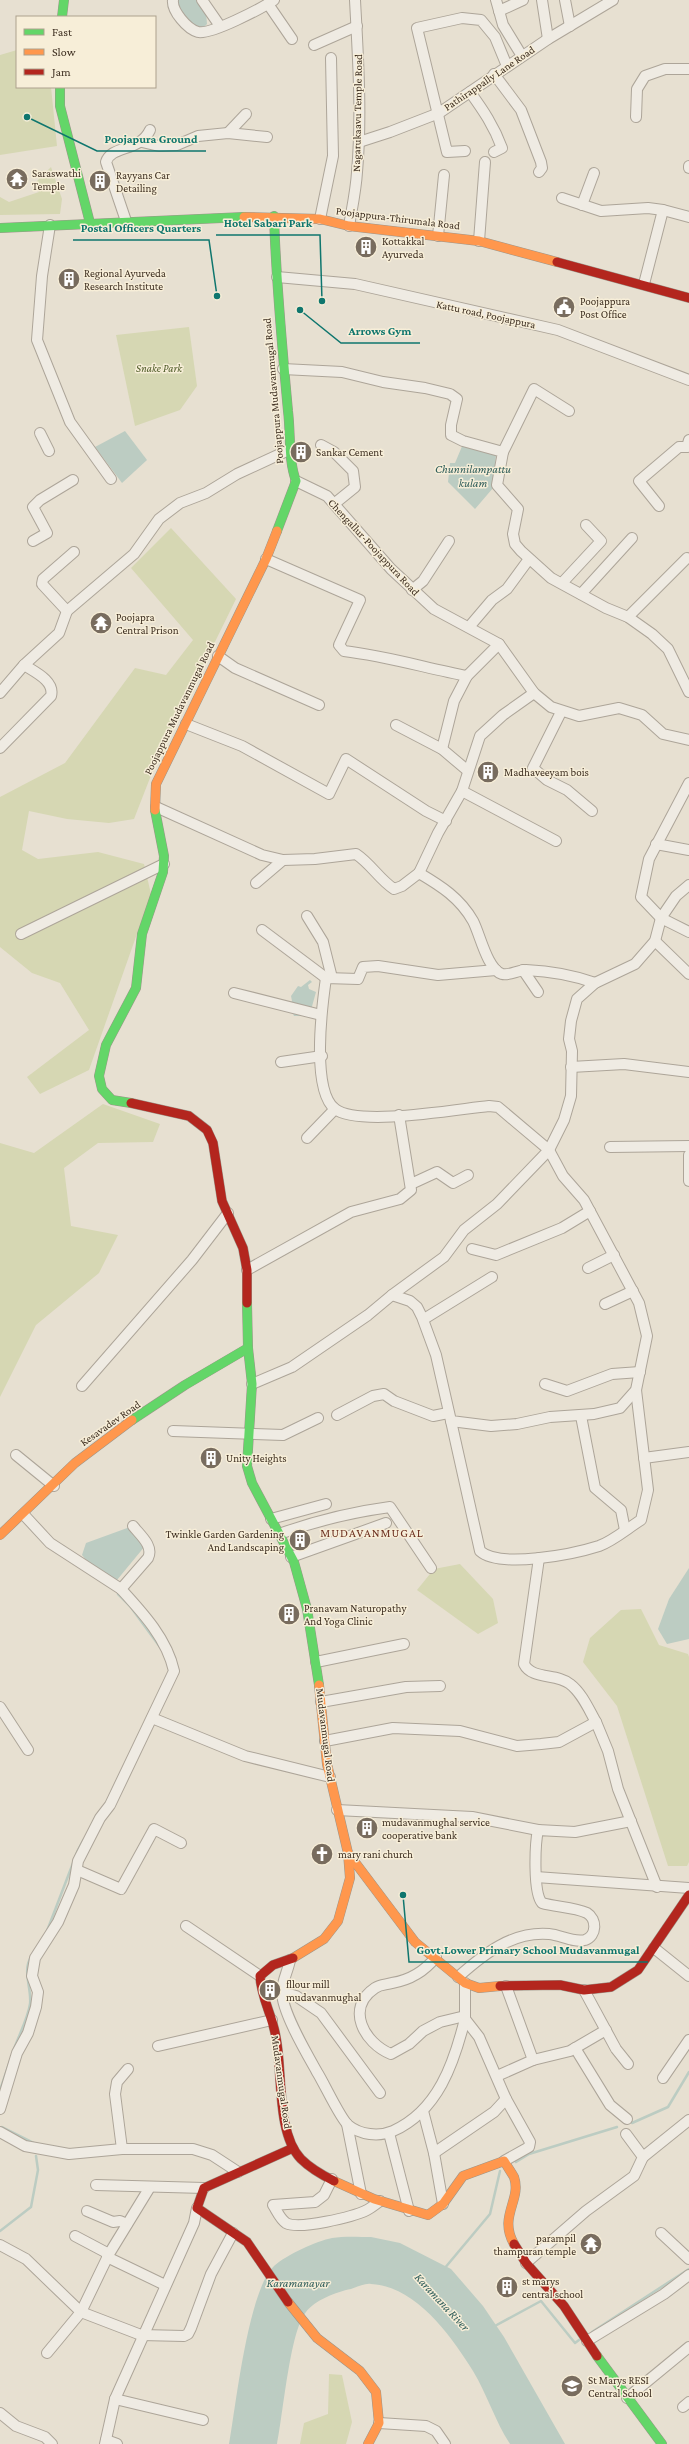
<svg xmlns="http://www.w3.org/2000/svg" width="689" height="2444" font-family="'Crimson Pro',serif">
  <rect width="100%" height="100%" fill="#e7e0d1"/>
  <g fill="#d6d7b3">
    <path d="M17,50v37h34l6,59 -57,9v-100z"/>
    <path d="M51,167l11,32 -2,15 -60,1v-18l9,5 30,-10 -4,-9z"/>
    <path d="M189,327l8,59 -17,24 -45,16 -19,-91z"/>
    <path d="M171,528l65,71 -79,161 -23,59 -25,4 -42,-4 -38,-8 -7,39 16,9 60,-7 46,12 7,30 -62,176 -49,24 -13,-17 62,-47 -29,-47 -28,-10 -32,-26v-150l65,-34 70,-95 31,7 27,-35 -62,-72z"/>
    <path d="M103,1104l57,20 -7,18 -55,1 -34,25 7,58 47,9 -19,38 -63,52 -36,72v-254l34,10z"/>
    <path d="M460,1564l33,35 5,24 -20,11 -61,-44 17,-21z"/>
    <path d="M641,1609l18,36 29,9 1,3v205l-2,4h-19l-51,-160 -34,-44 7,-24 31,-28z"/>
    <path d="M329,2374l13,1 10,47 -6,22h-46l4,-21 24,-9z"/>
  </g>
  <g fill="#bcccc2">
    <path d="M176,0h20l10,12 1,12 -3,3 -11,2 -8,-9z"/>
    <path d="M125,431l22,29 -25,23 -27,-36z"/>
    <path d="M463,444l33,11 -3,33 -18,21 -27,-27 2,-19h5z"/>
    <path d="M310,980l2,2 -4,3 1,4 7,3 -5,18 -5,6h-12l-5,-12 3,-3 -1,-5 7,-10 3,1z"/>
    <path d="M130,1527l15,19 -28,34 -27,-15 -8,-10 4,-12z"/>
    <path d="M689,1568v71l-22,5 -9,-15 11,-30z"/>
    <path d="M371,2237l29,6 51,26 32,37 21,31 61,107h-55c-15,-23 -23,-50 -37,-73 -21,-34 -57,-85 -102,-87 -6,-1 -14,3 -20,5 -15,3 -36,11 -45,23 -16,18 -23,104 -29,132h-48c7,-39 19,-153 45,-178 12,-11 43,-25 58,-28 12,-2 27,-1 39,-1z"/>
  </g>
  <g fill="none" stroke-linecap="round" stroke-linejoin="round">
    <g stroke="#bcccc2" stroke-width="2.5">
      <path d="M118,1594l12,12 30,41"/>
      <path d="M47,1931l31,-81 6,-11"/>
      <path d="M14,2049c5,-14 14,-31 16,-45 2,-15 -8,-33 1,-47"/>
      <path d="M0,2090l10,-29"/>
      <path d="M632,2123l36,-16 21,-35"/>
      <path d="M2,2127l32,16"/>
      <path d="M516,2162l13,-8 88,-27"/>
      <path d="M0,2231l31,-24 7,-37 -2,-14"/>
      <path d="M444,2269l46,-55 10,-43"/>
      <path d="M493,2327l48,-26 34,42 4,-3"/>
      <path d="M592,2332l97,-63"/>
    </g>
    <g stroke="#ada599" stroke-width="12">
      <g id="street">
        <path d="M173,0c-1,7 4,14 8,19 4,5 10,11 17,13 13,3 64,-24 76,-32"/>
        <path d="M202,0l18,26"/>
        <path d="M496,0l7,25 19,31"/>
        <path d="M542,0l6,39"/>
        <path d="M565,0l5,26"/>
        <path d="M268,4l24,35"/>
        <path d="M499,11l24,-11"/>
        <path d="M314,45l43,-19"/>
        <path d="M494,74l27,36 20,52 1,6 -3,4"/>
        <path d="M470,92c13,18 24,34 32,56l-8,4"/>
        <path d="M636,117l1,-28 8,-13 20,-7h24"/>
        <path d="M228,133l18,-19"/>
        <path d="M142,142l17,4 18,-1 21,-9 30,-3 39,4"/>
        <path d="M359,142l31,-10 49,-19 109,-74 65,-39"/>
        <path d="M465,151l-18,1 -30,-124 45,-10 19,2 14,17 12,29"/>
        <path d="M689,166v2"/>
        <path d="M562,198l39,13 47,-3 15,2 26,7"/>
        <path d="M582,205l12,-32"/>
        <path d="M320,219l13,-63 -2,-98"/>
        <path d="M126,221l-20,-59c5,-17 34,-10 44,-32"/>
        <path d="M50,225l-8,51 -5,64 33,82 41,57"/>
        <path d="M349,226c3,-18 7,-36 8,-54 5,-57 1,-115 -2,-172"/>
        <path d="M438,236l6,-61"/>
        <path d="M479,241l6,-79"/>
        <path d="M277,277l78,7 203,46 131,50"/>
        <path d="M644,284l19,-74"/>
        <path d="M283,369l59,3 41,10 42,6 25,6 7,5 -6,26v10l12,6 40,11 -6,33 21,24 -5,25 2,10 6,7 30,27 55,30 22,9 24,17 16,15 21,43"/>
        <path d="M40,433l9,18"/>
        <path d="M321,445l13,7 19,19 2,16 -21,17"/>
        <path d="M503,452l31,-63 35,22"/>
        <path d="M296,481l31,15 64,73 43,40 65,35 35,49 17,14 28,9 40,-8 23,7 21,19 26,6"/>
        <path d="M659,506l-20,-25 40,-34h8l2,-7"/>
        <path d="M33,541l14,-8 -14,-26 7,-7 33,-20"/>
        <path d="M266,559l94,41 -21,45 5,6c42,5 82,17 123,25"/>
        <path d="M562,583l39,-42 -15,-16"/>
        <path d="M412,590l11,-9 26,-40"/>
        <path d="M581,594l51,-56"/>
        <path d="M67,611l-25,-27 1,-5 31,-27"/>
        <path d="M628,617l59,-59"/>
        <path d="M469,627l23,-27 15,-11 22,-30"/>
        <path d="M218,656l17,12 84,37"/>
        <path d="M0,693l24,-28 35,-32 8,-22 67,-57 25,-35 21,-16 26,-10 31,-19 54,-25"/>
        <path d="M561,712l-28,56 14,12 20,10 25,21"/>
        <path d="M186,724l56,22 87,48 17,-35 80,52 20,10"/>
        <path d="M396,725l46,24 26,22"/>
        <path d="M0,748l51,-52c4,-15 -16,-24 -27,-31"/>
        <path d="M442,749l12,-48 13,-25 32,-32"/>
        <path d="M689,783l-40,76 -8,38 20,21 28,14"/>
        <path d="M462,791l94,50"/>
        <path d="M156,807l106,48 21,5 32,-1 41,-5c15,10 23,25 38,35l8,-3 17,-13c22,13 41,25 54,48 7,13 14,48 29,53 7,2 16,-4 24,-4 22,1 47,5 69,13"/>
        <path d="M656,844l33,6"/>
        <path d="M419,873l19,-40 24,-42 18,-55 23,-21 31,-22"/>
        <path d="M256,883l27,-23"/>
        <path d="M307,916l16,26 9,36"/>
        <path d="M262,930l64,48"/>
        <path d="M21,934l143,-70"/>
        <path d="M655,941l34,33"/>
        <path d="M523,970l15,22"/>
        <path d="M234,993l87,22"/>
        <path d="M281,1062l41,-6"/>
        <path d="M571,1067l53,-3 65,8"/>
        <path d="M307,1138l28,-29"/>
        <path d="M610,1147l79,-1"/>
        <path d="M689,1155v26"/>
        <path d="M411,1184l26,-12 16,11 15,-8"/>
        <path d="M472,1249l24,6 66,-27 28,-17"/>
        <path d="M588,1268l26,-13"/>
        <path d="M247,1270l104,-58 49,-13 11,-9 -12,-75"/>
        <path d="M392,1295l18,6 7,6 5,10 14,38 15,66 40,5 26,-2 33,-7 44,-3 26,-6 16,-18 11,-54 -8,-33 -55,-103 -21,-24 -14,-26 -51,-43 -9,-1c-31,3 -130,21 -154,3 -24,-19 -13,-103 -9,-131l32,1 5,-12 15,-1 60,9 58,-5"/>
        <path d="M605,1304l28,-13"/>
        <path d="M424,1319l68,-42"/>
        <path d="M252,1384l40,-17 76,-52 24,-20 52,-38 20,-27 33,-26 52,-54 15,-30 7,-24 1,-45 -3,-12 2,-18 6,-22 18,-16 40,-19 20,-23 6,-23 15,-22 13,-11"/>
        <path d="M545,1384l22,7 45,-17 28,-2"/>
        <path d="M82,1386l110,-126 36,-47"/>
        <path d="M337,1415l36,-19 11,-2 10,7 39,15 15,-3"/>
        <path d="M581,1416l14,72 26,22 4,20"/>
        <path d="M451,1421l29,130c20,18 94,3 119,-5 14,-5 29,-18 42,-26l7,-30 -12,-100"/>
        <path d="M173,1431l110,4 35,-17"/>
        <path d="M16,1455l38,31"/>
        <path d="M644,1458l45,-6"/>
        <path d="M25,1516l25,27 71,46"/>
        <path d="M271,1519l55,-15"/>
        <path d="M279,1534c37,-13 73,-22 111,-27l41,61"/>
        <path d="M291,1557l95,-34"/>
        <path d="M539,1558l-15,106c8,16 33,9 46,20 12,9 19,26 26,38"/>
        <path d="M316,1662l88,-18"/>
        <path d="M321,1702l85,-15 34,-1"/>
        <path d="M0,1707l28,43"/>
        <path d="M152,1718l93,38 85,21"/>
        <path d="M325,1741l68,-13 67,3 57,15 24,-2 18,-2 37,-20 12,29 10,38 39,98"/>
        <path d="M337,1810l135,7 66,13"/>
        <path d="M77,1870l44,19 33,-60 27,14"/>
        <path d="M536,1877l153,11"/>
        <path d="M186,1926l74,50"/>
        <path d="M654,1948l35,28"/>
        <path d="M436,1957c-12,15 -26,23 -44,26 -6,2 -11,1 -17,5 -30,20 -11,55 16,66l18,-10 14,-13 17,-9 25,-6"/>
        <path d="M290,1960c-2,11 -8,21 -8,32 0,20 25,62 35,80 7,11 23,46 31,53 12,10 31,12 45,6 45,-20 61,-68 72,-112"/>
        <path d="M458,1977c26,-23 54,-46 91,-43 12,1 24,9 36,6 12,-4 12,-21 2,-27 -13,-6 -32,-6 -45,-10 -9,-10 -7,-59 -4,-73l37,2 56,-11"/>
        <path d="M465,1983v36l14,18 27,62 24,43 -1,5 -25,14"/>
        <path d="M506,1986l27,74"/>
        <path d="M584,1990l32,59 12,15"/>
        <path d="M282,1992l14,4 25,17 59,80"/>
        <path d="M158,2046l114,-26"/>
        <path d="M575,2048l35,57 17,14"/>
        <path d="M497,2076l36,-16 37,-9 36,-21"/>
        <path d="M663,2078l26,-38"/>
        <path d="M0,2109l17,-56 11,-20 8,-26 2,-15 -6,-16 3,-18 23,-36 16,-37 4,-24 22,-43 10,-13 64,-134c-7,-32 -31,-58 -53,-82l27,-31c6,-12 -8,-23 -15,-32"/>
        <path d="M423,2111l11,42 9,51"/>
        <path d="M347,2124l14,70"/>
        <path d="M0,2132l25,14 44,8 53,-5h71l19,6 26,17"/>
        <path d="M389,2133l20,78"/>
        <path d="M122,2149l-7,-55 2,-12 11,-13"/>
        <path d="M434,2153l60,-41 12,-13"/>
        <path d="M643,2157l46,-37"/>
        <path d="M332,2179l-8,16 -9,7 -42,3c4,6 7,14 13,18 13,7 67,-6 81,-13 4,-2 9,-6 13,-9"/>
        <path d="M96,2185l108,3"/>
        <path d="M87,2211l26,11 7,-1 7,3"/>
        <path d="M661,2233l28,26"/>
        <path d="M75,2236l34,18"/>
        <path d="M0,2245l26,14 55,53 60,23 43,1 4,-2 3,-6 20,-54 22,-41"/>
        <path d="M107,2257l58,28"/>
        <path d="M526,2263l60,-52 48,-35 9,-19 -17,-23"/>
        <path d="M587,2341l77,-47 25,-19"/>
        <path d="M47,2353l34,-41 28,-58 41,-67"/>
        <path d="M627,2398l62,-51"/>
        <path d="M115,2399l88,21"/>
        <path d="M683,2407l6,-5"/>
        <path d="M0,2413l16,13 29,11 7,7"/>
        <path d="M379,2423l47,3 10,5 9,13"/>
        <path d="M106,2440l11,4"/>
        <path d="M105,2444l10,-45 79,-176 3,-15"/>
      </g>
    </g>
    <g stroke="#9c958a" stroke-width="10">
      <g id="fast">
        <path d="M62,17l2,-17"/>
        <path d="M60,87v19l30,117"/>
        <path d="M274,216c2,66 8,130 14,195 3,24 0,48 8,70l-19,50"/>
        <path d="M0,228l244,-11"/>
        <path d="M131,1103l-19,-3 -10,-11 -3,-13 7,-31 30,-57 6,-54 21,-62 1,-16 -9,-46"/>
        <path d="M247,1303l1,45 4,36 -5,82 5,17 42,79 13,47 12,76"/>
        <path d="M132,1420l53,-35 63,-37"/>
        <path d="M597,2356l65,88"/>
      </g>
    </g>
    <g stroke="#9c958a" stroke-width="10">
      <g id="slow">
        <path d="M244,217l76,2 29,7 130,15 78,21"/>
        <path d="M155,810l1,-26 110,-225 11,-28"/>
        <path d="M0,1535l75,-72 57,-43"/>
        <path d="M348,1853l67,89 50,41 14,5 21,-2"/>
        <path d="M293,1958l31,-19 14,-18 12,-43 -2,-25 -21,-89 -8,-79"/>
        <path d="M334,2181l40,18 54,16 15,-11 20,-28 41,-15c3,5 7,11 10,16 8,23 -16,39 0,67"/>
        <path d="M288,2302l29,36 43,33 16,21 3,31 -11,21"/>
      </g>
    </g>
    <g stroke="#9c958a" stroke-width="10">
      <g id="jam">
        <path d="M557,262l132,36"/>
        <path d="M131,1103l58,13 18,14 6,13 9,58 21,47 4,22v33"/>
        <path d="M293,1958l-20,7 -13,11c1,22 13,40 16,62 7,34 0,95 25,121 9,9 21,16 33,22"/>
        <path d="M500,1986l60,-1 24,5 27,-3 27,-17 51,-75"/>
        <path d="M514,2244l12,19 38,43 33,50"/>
        <path d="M288,2302l-41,-60 -50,-34 7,-20 89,-40"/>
      </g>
    </g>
    <use href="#street" stroke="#efebe3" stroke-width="10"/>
    <use href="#fast" stroke="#63d668" stroke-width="9"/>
    <use href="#slow" stroke="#ff974d" stroke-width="9"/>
    <use href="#jam" stroke="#b3261e" stroke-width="9"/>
  </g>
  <defs>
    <g id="temple-disc" transform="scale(1.15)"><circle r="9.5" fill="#786c5e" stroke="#f7eed8"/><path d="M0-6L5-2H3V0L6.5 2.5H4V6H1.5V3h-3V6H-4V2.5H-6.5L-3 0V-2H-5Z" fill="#fff"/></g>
    <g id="building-disc" transform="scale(1.15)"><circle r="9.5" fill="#786c5e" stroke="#f7eed8"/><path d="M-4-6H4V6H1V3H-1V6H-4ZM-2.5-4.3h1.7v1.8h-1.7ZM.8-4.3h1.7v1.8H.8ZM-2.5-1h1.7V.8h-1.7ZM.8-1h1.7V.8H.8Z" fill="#fff"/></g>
    <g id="civic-disc" transform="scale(1.15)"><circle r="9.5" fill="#786c5e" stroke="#f7eed8"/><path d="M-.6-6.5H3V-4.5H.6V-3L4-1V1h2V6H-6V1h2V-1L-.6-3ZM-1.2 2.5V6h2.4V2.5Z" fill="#fff"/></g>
    <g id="church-disc" transform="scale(1.15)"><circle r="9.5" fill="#786c5e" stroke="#f7eed8"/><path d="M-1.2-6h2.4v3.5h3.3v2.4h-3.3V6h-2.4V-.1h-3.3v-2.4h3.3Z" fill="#fff"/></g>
    <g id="school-disc" transform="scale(1.15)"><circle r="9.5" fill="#786c5e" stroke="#f7eed8"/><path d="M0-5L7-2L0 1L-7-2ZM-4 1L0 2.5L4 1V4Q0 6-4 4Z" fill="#fff"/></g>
  </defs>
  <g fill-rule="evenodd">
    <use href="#temple-disc" x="17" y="179"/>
    <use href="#building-disc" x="100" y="181"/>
    <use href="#building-disc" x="366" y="247"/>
    <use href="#building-disc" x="69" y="279"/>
    <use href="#civic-disc" x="564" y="307"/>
    <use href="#building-disc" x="301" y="452"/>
    <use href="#temple-disc" x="101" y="623"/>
    <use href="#building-disc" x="488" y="772"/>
    <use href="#building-disc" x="211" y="1458"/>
    <use href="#building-disc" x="300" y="1540"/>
    <use href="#building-disc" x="289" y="1614"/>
    <use href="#building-disc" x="367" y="1828"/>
    <use href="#church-disc" x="322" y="1854"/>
    <use href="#building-disc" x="270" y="1990"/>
    <use href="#temple-disc" x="591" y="2244"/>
    <use href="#building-disc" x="507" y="2287"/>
    <use href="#school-disc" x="572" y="2386"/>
  </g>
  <g text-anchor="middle" stroke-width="3" stroke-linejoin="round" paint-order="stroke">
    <g font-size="11" fill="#3d2e20" stroke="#f7eed8">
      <text transform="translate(489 78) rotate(-34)" y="4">Pathirappally Lane Road</text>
      <text transform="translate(357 113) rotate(-89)" y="4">Nagarukaavu Temple Road</text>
      <text transform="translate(398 218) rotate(7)" y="4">Poojappura-Thirumala Road</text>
      <text transform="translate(486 314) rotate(12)" y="4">Kattu road, Poojappura</text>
      <text transform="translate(273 391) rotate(-95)" y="4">Poojappura Mudavanmugal Road</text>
      <text transform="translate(374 547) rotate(47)" y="4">Chengallur-Poojappura Road</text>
      <text transform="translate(179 708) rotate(-64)" y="4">Poojappura Mudavanmugal Road</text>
      <text transform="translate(110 1423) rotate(-35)" y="4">Kesavadev Road</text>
      <text transform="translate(326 1735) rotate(83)" y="4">Mudavanmugal Road</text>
      <text transform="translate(282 2082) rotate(82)" y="4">Mudavanmugal Road</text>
    </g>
    <g font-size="11" fill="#3d2e20" stroke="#f7eed8" text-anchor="start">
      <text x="32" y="177">Saraswathi<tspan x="32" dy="13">Temple</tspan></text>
      <text x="116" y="179">Rayyans Car<tspan x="116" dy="13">Detailing</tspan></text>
      <text x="382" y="245">Kottakkal<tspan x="382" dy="13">Ayurveda</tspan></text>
      <text x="84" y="277">Regional Ayurveda<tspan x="84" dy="13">Research Institute</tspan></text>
      <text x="580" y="305">Poojappura<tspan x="580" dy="13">Post Office</tspan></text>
      <text x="316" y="456">Sankar Cement</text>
      <text x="116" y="621">Poojapra<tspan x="116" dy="13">Central Prison</tspan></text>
      <text x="504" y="776">Madhaveeyam bois</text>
      <text x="226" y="1462">Unity Heights</text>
      <text x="284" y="1538" text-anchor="end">Twinkle Garden Gardening<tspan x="284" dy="13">And Landscaping</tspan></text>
      <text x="304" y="1612">Pranavam Naturopathy<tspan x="304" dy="13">And Yoga Clinic</tspan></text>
      <text x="382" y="1826">mudavanmughal service<tspan x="382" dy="13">cooperative bank</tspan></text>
      <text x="338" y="1858">mary rani church</text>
      <text x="286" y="1988">fllour mill<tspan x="286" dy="13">mudavanmughal</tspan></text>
      <text x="576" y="2242" text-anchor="end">parampil<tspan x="576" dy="13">thampuran temple</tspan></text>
      <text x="522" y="2285">st marys<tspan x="522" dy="13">central school</tspan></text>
      <text x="588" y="2384">St Marys RESI<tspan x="588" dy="13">Central School</tspan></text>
    </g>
    <g font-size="11" font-style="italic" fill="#4d5a26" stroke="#f7eed8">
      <text x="159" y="372">Snake Park</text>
    </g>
    <g font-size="12" font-style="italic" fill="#2f5d5a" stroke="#f7eed8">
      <text x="473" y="473">Chunnilampattu<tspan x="473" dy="14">kulam</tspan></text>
      <text x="298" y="2287">Karamanayar</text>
      <text transform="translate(442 2302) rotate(47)" y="4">Karamana River</text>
    </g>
    <g font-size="12" letter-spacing="1" fill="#6b2e1e" stroke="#f7eed8">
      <text x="372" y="1537">MUDAVANMUGAL</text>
    </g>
  </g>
  <path fill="none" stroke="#0f766e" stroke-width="1.5" d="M27 117L97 151H206M322 301L320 235H216M217 296L209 240H73M300 310L341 343H420M403 1895L409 1962H648"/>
  <g fill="#0f766e" stroke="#f7eed8" stroke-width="1.5">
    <circle cx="27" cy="117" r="4"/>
    <circle cx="322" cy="301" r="4"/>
    <circle cx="217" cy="296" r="4"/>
    <circle cx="300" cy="310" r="4"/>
    <circle cx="403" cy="1895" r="4"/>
  </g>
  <g font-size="12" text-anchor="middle" font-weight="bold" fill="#0f766e" stroke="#f7eed8" stroke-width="3" stroke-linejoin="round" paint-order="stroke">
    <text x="151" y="143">Poojapura Ground</text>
    <text x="268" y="227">Hotel Sabari Park</text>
    <text x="141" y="232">Postal Officers Quarters</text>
    <text x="380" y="335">Arrows Gym</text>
    <text x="528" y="1954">Govt.Lower Primary School Mudavanmugal</text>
  </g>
  <rect x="16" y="16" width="140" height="72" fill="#f7eed8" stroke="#ada18e"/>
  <rect x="24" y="29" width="20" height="6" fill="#63d668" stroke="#ada18e"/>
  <text x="52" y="36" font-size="12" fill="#3d2e20">Fast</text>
  <rect x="24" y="49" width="20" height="6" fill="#ff974d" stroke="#ada18e"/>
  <text x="52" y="56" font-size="12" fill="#3d2e20">Slow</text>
  <rect x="24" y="69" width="20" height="6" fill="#b3261e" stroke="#ada18e"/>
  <text x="52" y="76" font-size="12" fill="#3d2e20">Jam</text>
</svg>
